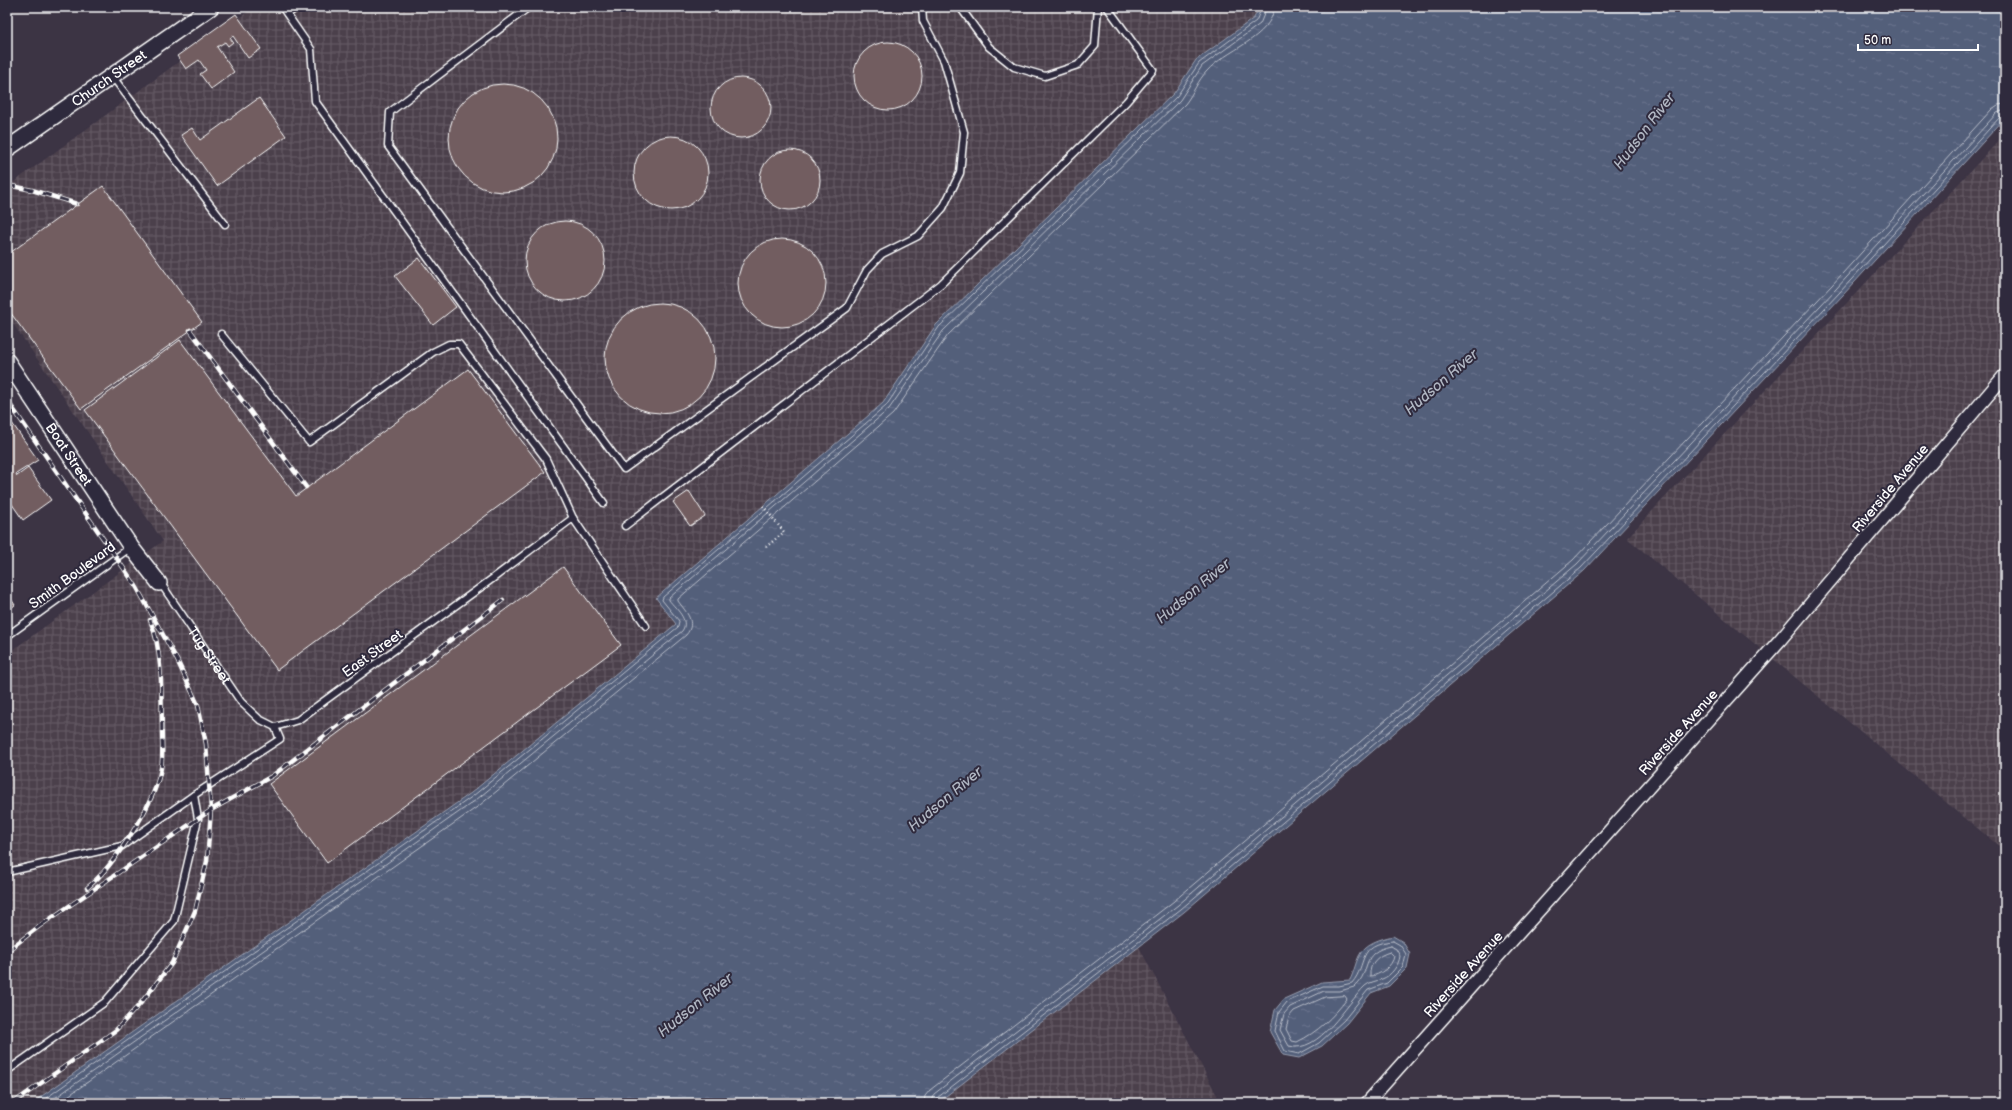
<svg xmlns="http://www.w3.org/2000/svg" width="2012" height="1110" font-family="'Balsamiq Sans',sans-serif">
  <defs>
    <pattern id="industrial-grid" width="8" height="8" patternUnits="userSpaceOnUse"><rect width="8" height="8" fill="#4c404c"/><path d="M0 4h8M4 0v8" fill="none" stroke="#675d67"/></pattern>
    <pattern id="water-ripples" width="26" height="14" patternUnits="userSpaceOnUse"><rect width="26" height="14" fill="#525e7a"/><path d="M2 4q2-2 4 0t4 0M15 11q2-2 4 0t4 0" fill="none" stroke="#6c768e"/></pattern>
  </defs>
  <rect width="100%" height="100%" fill="#3c3444"/>
  <filter id="ink" filterUnits="userSpaceOnUse"><feTurbulence type="fractalNoise" baseFrequency=".025" numOctaves="2"/><feDisplacementMap in="SourceGraphic" scale="8" xChannelSelector="R" yChannelSelector="G"/><feConvolveMatrix kernelMatrix="1 2 1 2 8 2 1 2 1" color-interpolation-filters="sRGB"/></filter>
  <g filter="url(#ink)">
    <g fill="url(#industrial-grid)">
      <path d="M254,7h1005l-5,11 -58,42 -22,33 -238,232 -53,78 -227,195 20,26 -205,169 -439,310h-25v-449l156,-113 -156,-226v-128z"/>
      <path d="M2005,134v717l-378,-313z"/>
      <path d="M1139,947l82,156h-284z"/>
    </g>
    <g fill="url(#water-ripples)" stroke="#979eaf">
      <path d="M1259,7h746v111l-162,177 -259,276 -400,341 -247,191h-905l439,-310 205,-169 -20,-26 227,-195 53,-78 238,-232 22,-33 58,-42z"/>
      <path d="M1393,936l10,6 7,12 -3,14 -18,18 -18,7 -24,30 -25,23 -23,12 -16,-3 -13,-23 5,-22 9,-11 38,-17 28,-2c4,-8 5,-16 9,-24 6,-13 21,-17 34,-20z"/>
    </g>
    <g fill="none" stroke-linecap="round" stroke-linejoin="round">
      <g stroke="#babfca" stroke-width="1">
        <path d="M1393,941l7,4 6,9 -3,13 -16,16 -19,7 -24,30 -25,23 -20,11 -14,-3 -10,-20 4,-19 8,-10 36,-16h16l13,-3c16,-19 4,-39 41,-42z"/>
        <path d="M1391,946l5,3 4,7c-1,9 -9,20 -18,23 -5,2 -13,3 -17,7 -18,17 -46,69 -76,60l-9,-16 4,-16 6,-7 34,-16h16l14,-4c19,-16 4,-34 37,-41z"/>
        <path d="M1390,952l4,4c-1,10 -15,20 -24,20 -1,-13 8,-21 20,-24z"/>
        <path d="M1345,996l2,3c-14,18 -29,33 -50,43l-5,-1 -6,-12 3,-12 5,-6 31,-14z"/>
        <path d="M39,1103l434,-307 205,-169 1,-6 -17,-21 1,-3 223,-191 53,-79 238,-231 22,-33 57,-42 6,-14"/>
        <path d="M48,1103l428,-303 206,-169c8,-11 -6,-22 -13,-31v-2l220,-189 54,-78 237,-231 22,-34 58,-42 7,-17"/>
        <path d="M58,1103l422,-298 206,-170c11,-13 0,-23 -8,-34v-2l215,-185 55,-79 237,-231c8,-10 13,-24 22,-33 17,-20 66,-34 67,-64"/>
        <path d="M924,1103l1,-7 5,-6 244,-189 399,-341 259,-275 160,-176 6,-4 7,-1"/>
        <path d="M930,1103l4,-9 244,-189 399,-341 259,-275 161,-176 8,-3"/>
        <path d="M935,1103l2,-5 244,-189 400,-341 259,-276 160,-175 5,-2"/>
      </g>
    </g>
    <g fill="#725d60" stroke="#fff">
      <path d="M236,14l25,35 -13,9 -15,-22 -3,2 3,4 -5,4 -3,-4 -8,5 17,25 -23,17 -11,-15 6,-4 -7,-10 -13,9 -9,-13z"/>
      <circle cx="888" cy="76" r="34"/>
      <circle cx="741" cy="108" r="30"/>
      <circle cx="503" cy="138" r="54"/>
      <path d="M259,98l27,38 -69,50 -36,-51 11,-7 8,12z"/>
      <circle cx="671" cy="173" r="37"/>
      <circle cx="790" cy="180" r="30"/>
      <path d="M103,186l99,136 -121,87 -74,-101v-53z"/>
      <circle cx="565" cy="261" r="40"/>
      <circle cx="782" cy="283" r="44"/>
      <path d="M419,258l37,49 -23,18 -38,-49z"/>
      <circle cx="660" cy="358" r="55"/>
      <path d="M180,340l116,156 172,-127 77,103 -268,198 -192,-260z"/>
      <path d="M7,416l31,44 -22,14 1,2 11,-8 23,32 -28,20 -16,-23z"/>
      <path d="M689,491l16,25 -15,10 -17,-24z"/>
      <path d="M563,567l58,78 -294,218 -58,-79z"/>
      <path d="M7,593l8,12 -8,6z"/>
    </g>
    <g fill="none" stroke-linecap="round" stroke-linejoin="round">
      <g stroke="#fff" stroke-width="9">
        <g id="service">
          <path d="M282,7l29,42 4,52 289,402"/>
          <path d="M529,7l-139,105 -2,34 236,323 223,-161 20,-38 15,-16 36,-18 25,-28 17,-35 4,-41 -20,-71 -21,-40 -1,-14"/>
          <path d="M960,7l29,40 25,20 31,9 33,-11 17,-19 3,-39"/>
          <path d="M287,14l11,-7"/>
          <path d="M112,76l113,148"/>
          <path d="M221,334l88,108 124,-90 16,-8h10l87,115 27,59 73,108"/>
          <path d="M625,526l316,-242 185,-182 27,-32 -46,-63"/>
          <path id="s1" d="M164,588l77,114 18,17 16,8 23,-7 194,-141 81,-61"/>
          <path d="M7,636l124,-89"/>
          <path d="M7,872l115,-26 72,-51"/>
          <path d="M7,1071l98,-69 69,-81 24,-102 -4,-24 86,-56 -5,-12"/>
        </g>
      </g>
      <g stroke="#fff" stroke-width="15">
        <path id="minor" d="M1367,1103l412,-462 226,-266"/>
      </g>
      <g stroke="#fff" stroke-width="18">
        <g id="tertiary">
          <path id="s2" d="M7,149l204,-142"/>
          <path id="s3" d="M7,361l124,186 28,36"/>
        </g>
      </g>
      <path stroke="#fff" stroke-width="2.5" stroke-dasharray="1 3" stroke-linecap="butt" d="M763,506l21,26 -18,15"/>
      <use href="#service" stroke="#2f2a3d" stroke-width="6"/>
      <use href="#minor" stroke="#2f2a3d" stroke-width="12"/>
      <use href="#tertiary" stroke="#2f2a3d" stroke-width="15"/>
      <g stroke="#fff" stroke-width="4.5">
        <g id="rail">
          <path d="M7,185l25,5 45,14"/>
          <path d="M190,330l116,157"/>
          <path d="M7,400l129,186 41,74 21,45 8,39 5,66 -4,51 -12,50 -23,52 -32,41 -24,26 -103,73"/>
          <path d="M87,888c28,-23 68,-85 74,-120 2,-10 1,-21 1,-31 -1,-34 2,-85 -12,-117"/>
          <path d="M41,925l170,-115 61,-34 231,-176"/>
          <path d="M7,951l38,-29"/>
        </g>
      </g>
      <use href="#rail" stroke="#2f2a3d" stroke-width="3" stroke-dasharray="9" stroke-linecap="butt"/>
    </g>
  </g>
  <g text-anchor="middle" stroke-width="4" stroke-linejoin="round" paint-order="stroke">
    <g font-size="14" fill="#fff" stroke="#2f2a3d">
      <text dy="5" stroke="none"><textPath href="#s2" startOffset="124">Church Street</textPath></text>
      <text dy="5" stroke="none"><textPath href="#s3" startOffset="112">Boat Street</textPath></text>
      <text transform="translate(1890 488) rotate(-50)" y="5">Riverside Avenue</text>
      <text transform="translate(72 575) rotate(-36)" y="5">Smith Boulevard</text>
      <text transform="translate(372 653) rotate(-36)" y="5">East Street</text>
      <text dy="5" stroke="none"><textPath href="#s1" startOffset="81">Tug Street</textPath></text>
      <text transform="translate(1678 732) rotate(-48)" y="5">Riverside Avenue</text>
      <text transform="translate(1463 974) rotate(-48)" y="5">Riverside Avenue</text>
    </g>
    <g font-size="15" font-style="italic" fill="#b1b7c3" stroke="#2f2a3d">
      <text transform="translate(1644 131) rotate(-53)" y="5">Hudson River</text>
      <text transform="translate(1441 382) rotate(-41)" y="5">Hudson River</text>
      <text transform="translate(1193 591) rotate(-40)" y="5">Hudson River</text>
      <text transform="translate(945 799) rotate(-40)" y="5">Hudson River</text>
      <text transform="translate(695 1005) rotate(-39)" y="5">Hudson River</text>
    </g>
  </g>
  <rect width="2012" height="1110" fill="none" stroke="#2f2a3d" stroke-width="24"/>
  <rect x="12" y="12" width="1988" height="1086" fill="none" stroke="#fff" stroke-width="1.5" filter="url(#ink)"/>
  <path d="M1858 44v6h120v-6" fill="none" stroke="#ffffff" stroke-width="2"/>
  <text x="1864" y="44" font-size="12" fill="#ffffff" stroke="#2f2a3d" stroke-width="3" paint-order="stroke">50 m</text>
</svg>
